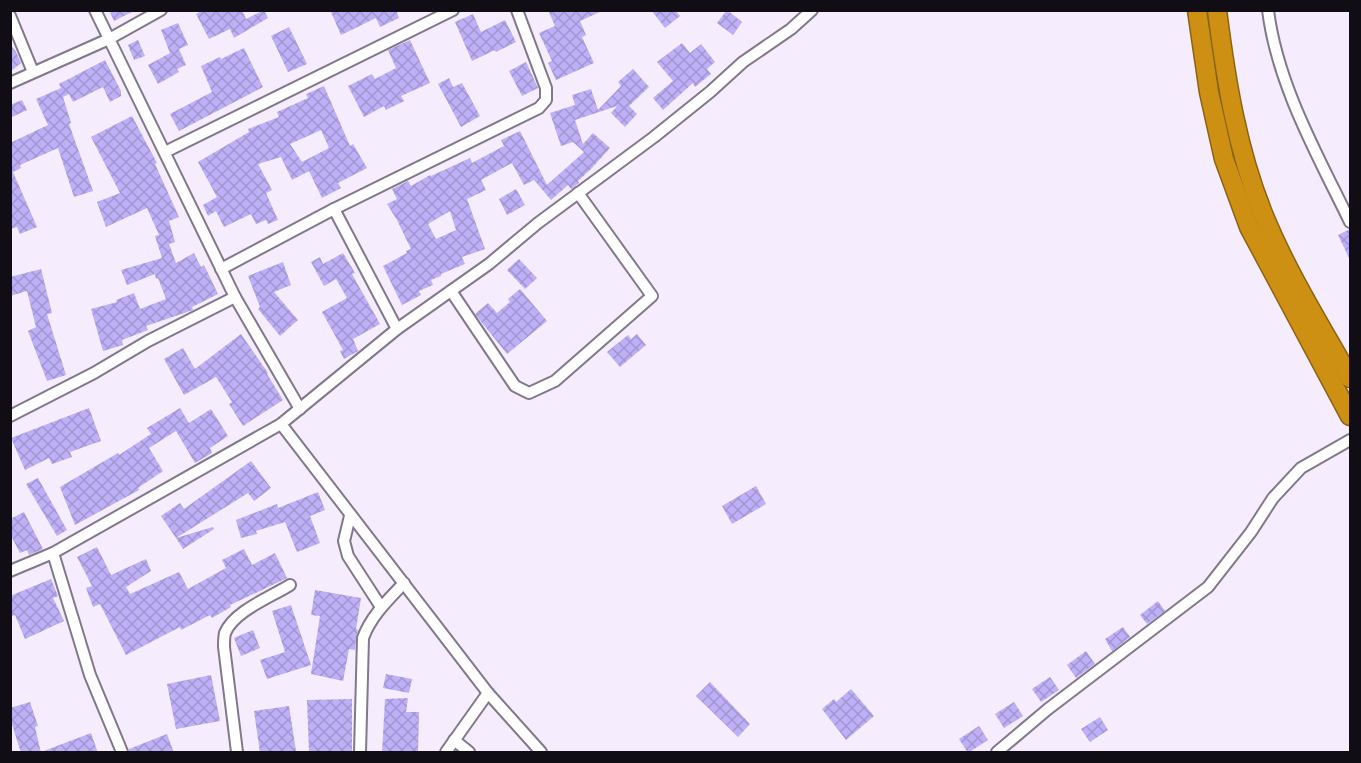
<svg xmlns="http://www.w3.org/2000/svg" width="1361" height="763" font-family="'Crimson Pro',serif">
  <defs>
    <pattern id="building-cross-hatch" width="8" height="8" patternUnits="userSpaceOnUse" patternTransform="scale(1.5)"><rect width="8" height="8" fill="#bdb0f6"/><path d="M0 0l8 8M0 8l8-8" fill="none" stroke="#a196d2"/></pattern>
  </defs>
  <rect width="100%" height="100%" fill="#f5ecfd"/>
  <g fill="url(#building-cross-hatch)" fill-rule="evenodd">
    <path d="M109,10h27l-22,11z"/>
    <path d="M203,10h39l4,9 18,-9 4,8 -34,20 -4,-9 -21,10 -13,-25z"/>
    <path d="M330,10h66l3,8 -19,9 -4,-9 -35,17z"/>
    <path d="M548,10h56l-24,11 6,14 -4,2 12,26 -38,17 -8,-17 4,-2 -13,-28 16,-7z"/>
    <path d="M651,10h24l5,6 -15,12z"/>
    <path d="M727,10l15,12 -9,13 -16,-12z"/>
    <path d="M473,14l8,18 24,-12 11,22 -20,10 -1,-2 -23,11 -17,-39z"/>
    <path d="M178,23l10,22 -9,4 7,16 -9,4 2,3 -21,12 -10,-19 22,-12 -9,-23z"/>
    <path d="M289,27l18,37 -19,8 -17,-36z"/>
    <path d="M138,40l7,16 -11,4 -6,-15z"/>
    <path d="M410,40l20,43 -29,13 3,5 -18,9 -2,-4 -20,11 -16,-31 24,-12 3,5 21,-11 -8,-18z"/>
    <path d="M682,43l8,10 11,-9 14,18 -8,7 4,5 -16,13 -2,-4 -30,27 -10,-12 20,-17 -16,-19z"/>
    <path d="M10,44l6,8 5,11 -11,9z"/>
    <path d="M244,48l19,39 -84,44 -9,-17 42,-22 -11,-26 19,-9 1,2z"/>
    <path d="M105,60l16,31v5l-11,6 -7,-15 -30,15 -4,-8 -6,3 8,26 -2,1 24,67 -19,6 -16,-49 -38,17 1,3 -8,4 24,55 -17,7 -3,-7 -7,2v-86l38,-18 -12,-26 25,-11 -2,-4z"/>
    <path d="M526,62l12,26 -16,8 -13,-25z"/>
    <path d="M633,69l16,18 -20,19 8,8 -12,13 -14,-14 6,-7 -42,14 8,24 10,-11 17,15 -19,21 -13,12 1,2 -8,6 -3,-4 -17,15 -17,-20 -10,5 -12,-22 -31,17 5,10 -19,9 18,50 -23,8 3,7 -24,10v2l-10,4 2,5 -14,6 2,4 -19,10 -19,-39 24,-13 -1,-2 5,-2 -14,-29 -10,-16 10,-5 -5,-10 16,-8 3,5 19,-11 1,1 39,-18 2,5 32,-17 -3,-6 19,-9 27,54 37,-33 -11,-10 -12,4 -11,-33 25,-8 -3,-10 19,-6 7,21 23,-24 -3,-4zM450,211l6,19 -20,9 -8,-15z"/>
    <path d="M449,78l4,9 9,-4 18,33 -19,11 -23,-43z"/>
    <path d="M324,86l26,60 3,-2 14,24 -29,15 3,5 -19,10 -13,-27 -17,9 -11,-23 -23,7 14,26 -6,3 12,27 -10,4 -2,-4 -10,4 -5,-10 -27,13 -8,-16 -8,5 -5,-11 14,-8 -19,-35 51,-30 -1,-3 31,-12 -2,-5 31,-14 -2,-4zM321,130l8,18 -27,14 -12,-18z"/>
    <path d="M22,100l5,10 -17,8v-13z"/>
    <path d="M132,116l25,47 -2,1 24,53 -10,4 6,21 -6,2 7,19 18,-10 7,14 3,-2 14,29 -26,13 1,3 -47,16 2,4 -26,10 1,5 -20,6 -12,-42 26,-7 -1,-2 18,-7 6,16 26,-10 -8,-21 -2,1 -1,-5 -28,11 -6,-15 41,-12 -7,-22 4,-1 -12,-27 -41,19 -9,-25 23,-9 -29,-56z"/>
    <path d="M516,189l9,16 -18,10 -8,-16z"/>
    <path d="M1350,229v31l-12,-25z"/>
    <path d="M343,253l12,20 -3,1 28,50 -27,15 5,12 -14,8 -4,-8 3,-1 -21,-38 25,-14 -11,-19 -12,7 -13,-24 9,-5 3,7z"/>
    <path d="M519,259l18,19 -12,11 -18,-19z"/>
    <path d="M283,262l8,23 -17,7 24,28 -18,16 -22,-27 2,-2 -12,-31z"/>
    <path d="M41,269l11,44 -5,1 19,61 -19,6 -19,-50 8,-4 -9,-36 -17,5v-19z"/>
    <path d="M520,289l27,32 -40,33 -32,-40 13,-11 9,10 13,-11 -2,-3z"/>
    <path d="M241,334l27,39 -1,1 16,26 -40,26 -14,-22 3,-2 -16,-25 -32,18 -20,-36 19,-11 12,21z"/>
    <path d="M637,334l9,11 -26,22 -13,-15 21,-17 3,4z"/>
    <path d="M89,408l12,33 -31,11 2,5 -20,7 -3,-6 -24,12 -14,-32z"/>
    <path d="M180,408l9,15 22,-14 17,27 -18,12 2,5 -17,10 -19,-32 -27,17 14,23 -25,17 1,2 -64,35 -15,-38 58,-34 1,2 32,-21 -4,-6z"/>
    <path d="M251,461l20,27 -17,13 -6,-8 -72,45 -15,-22 19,-13 4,6z"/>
    <path d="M38,478l29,52 -10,6 -31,-52z"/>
    <path d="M756,486l10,18 -34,20 -10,-18z"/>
    <path d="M318,492l7,18 -15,6 10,27 -23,9 -12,-30 -29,9 1,3 -16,4 -5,-18 41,-16 1,4z"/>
    <path d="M24,512l19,37 -14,6 -2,-5 -7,3 -10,-19v-15z"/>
    <path d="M213,527l1,2 -31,20 -7,-11z"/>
    <path d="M97,547l14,28 35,-16 5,12 -25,16 4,7 49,-22 9,17 38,-21 -4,-8 22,-11 8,16 23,-12 12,25 -57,27 1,2 -19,11 -2,-3 -29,15 -1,-3 -54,28 -26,-51 -7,3 -7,-19 6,-2 -15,-29z"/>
    <path d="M51,579l7,17 -5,2 11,23 -39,18 -10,-24 -5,2v-21z"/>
    <path d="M315,590l46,8 -5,31 2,1 -2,7 -1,13 -6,-1 -6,32 -32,-7 9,-58 -9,-1z"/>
    <path d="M1158,601l7,10 -18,13 -7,-9z"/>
    <path d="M291,605l20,60 -44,14 -7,-19 25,-8 -13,-41z"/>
    <path d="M1123,627l7,10 -18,14 -7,-12z"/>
    <path d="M253,630l7,18 -19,8 -7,-18z"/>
    <path d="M1086,651l9,13 -19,14 -9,-13z"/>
    <path d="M386,674l26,5 -3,14 -26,-5z"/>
    <path d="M211,675l9,46 -44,8 -9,-45z"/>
    <path d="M1050,677l9,13 -18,12 -9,-13z"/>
    <path d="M710,682l40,42 -12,13 -42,-41z"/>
    <path d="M851,689l23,27 -28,24 -24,-31 12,-10 2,3z"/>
    <path d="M408,698l-2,14h13l-1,41h-36l3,-54z"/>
    <path d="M352,699v54l-43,-1 -2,-52z"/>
    <path d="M30,702l8,24 -3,1 6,26h-20l-11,-35v-10z"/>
    <path d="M1014,702l9,14 -19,12 -9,-14z"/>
    <path d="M289,706l7,45 -36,2 -6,-42z"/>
    <path d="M1100,717l8,13 -18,12 -9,-13z"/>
    <path d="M979,726l9,14 -20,13 -9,-14z"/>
    <path d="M91,733l7,20h-56l-1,-1z"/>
    <path d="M167,734l7,19h-45v-4z"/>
  </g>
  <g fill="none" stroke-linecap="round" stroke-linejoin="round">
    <g stroke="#82788a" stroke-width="14">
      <g id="street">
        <path d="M95,10l140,287"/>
        <path d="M1268,10c9,74 50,146 82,212"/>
        <path d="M10,16l23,56"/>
        <path d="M10,83l99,-44 52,-29"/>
        <path d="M165,152l288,-142"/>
        <path d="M334,209l63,120"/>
        <path d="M221,269l113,-60 205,-101 7,-8v-12l-29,-78"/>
        <path d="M451,291l64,95 14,7 26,-12 97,-85 -74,-103"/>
        <path d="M10,416l84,-43 54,-32 87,-44 65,112"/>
        <path d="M281,424l207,269 53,59"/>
        <path d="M350,516l-6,25 4,15 33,51"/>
        <path d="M53,553l37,122 32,77"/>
        <path d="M10,571l43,-18 228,-129 116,-95 92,-65 49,-41 116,-86 56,-45 33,-30 48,-33 21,-19"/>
        <path d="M454,740l15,12"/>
        <path d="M237,752l-13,-105c0,-5 0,-10 1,-14 9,-22 46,-36 65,-48"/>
        <path d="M360,752l3,-114c8,-22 25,-38 41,-55"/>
        <path d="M446,752l42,-59"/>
        <path d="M997,752l51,-43 160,-122 43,-55 22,-34 28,-30 49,-28"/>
      </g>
    </g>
    <g stroke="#8b6213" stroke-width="21">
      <g id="highway">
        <path d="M1197,10l12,82 15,67 25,68 101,189"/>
        <path d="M1217,10c9,71 20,140 47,206 23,56 56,109 86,162"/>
      </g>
    </g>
    <use href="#street" stroke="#fff" stroke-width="10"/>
    <use href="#highway" stroke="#cd9013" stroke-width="18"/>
  </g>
  <rect width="1361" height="763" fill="none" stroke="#110d14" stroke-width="24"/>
</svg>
